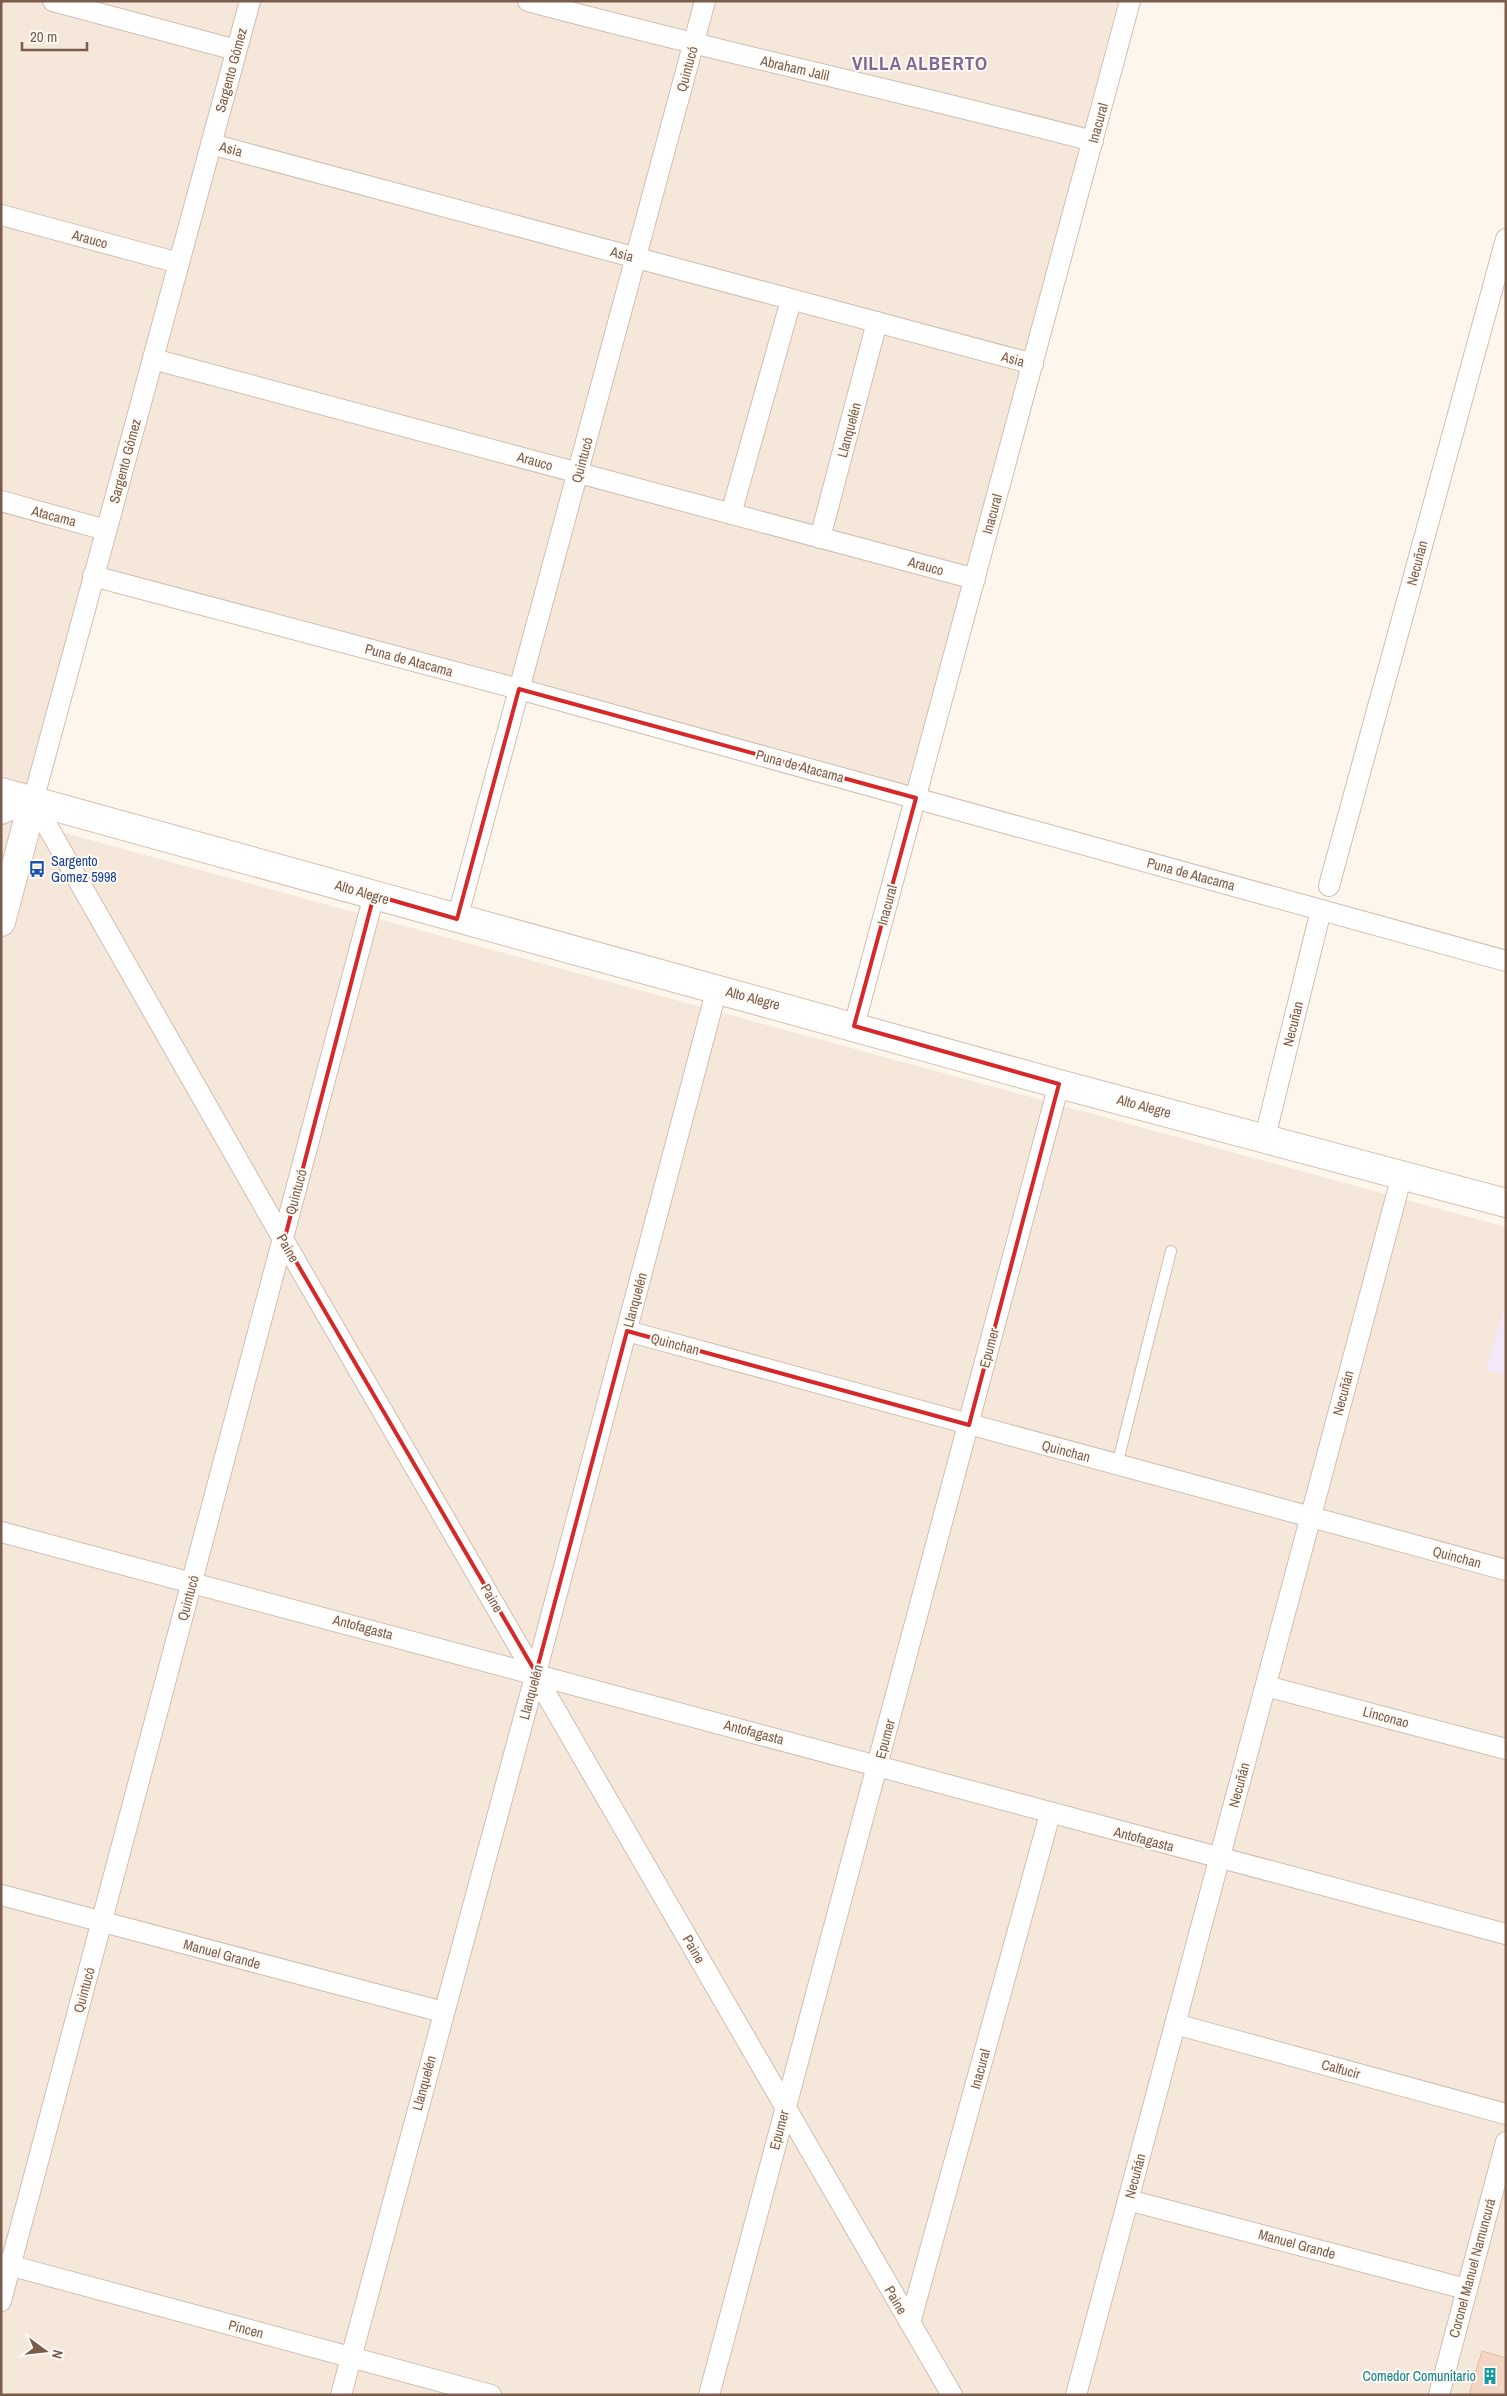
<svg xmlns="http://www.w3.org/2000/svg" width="1507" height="2396" font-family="'Archivo Narrow',sans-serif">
  <rect width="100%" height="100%" fill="#fdf6ec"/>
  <path fill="#f5e8da" d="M1,1h1117l-99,376 -116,425 -815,-222 -60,243 1478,404v1168h-1505z"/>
  <path fill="#f3e8fa" d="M1506,1302v74l-20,-6z"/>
  <path fill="#f3d5c3" stroke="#e6bba3" d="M1482,2351l24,7v37h-37z"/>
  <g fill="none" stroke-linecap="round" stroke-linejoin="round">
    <g stroke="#d1beb0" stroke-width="12">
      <path id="service" d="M1117,1465l54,-214"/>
    </g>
    <g stroke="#d1beb0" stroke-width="22">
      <g id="minor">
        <path d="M53,1l183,49"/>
        <path d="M528,1c187,50 377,91 565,140"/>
        <path d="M211,144l822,220"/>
        <path d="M1,215l178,48"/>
        <path d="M153,359l822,220"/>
        <path d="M1,501l105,29"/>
        <path d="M731,514l60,-214"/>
        <path d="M820,538l57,-216"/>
        <path d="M93,576l426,113 987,272"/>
        <path d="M33,801l251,440 668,1154"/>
        <path d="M33,801l217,-800"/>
        <path d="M1,814l32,-13"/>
        <path d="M1329,886l177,-647"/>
        <path d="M457,919l248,-918"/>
        <path d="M854,1026l276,-1025"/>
        <path d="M1265,1137l56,-227"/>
        <path d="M627,1331l879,239"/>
        <path d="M1,1532l1505,402"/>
        <path d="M1266,1686l240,63"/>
        <path d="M1,1895l442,117"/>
        <path d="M1175,2024l331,90"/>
        <path d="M1128,2200l338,89"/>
        <path d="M1,2263l490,132"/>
        <path d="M1,2301l373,-1406"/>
        <path d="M910,2323l140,-509"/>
        <path d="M341,2395l195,-722 181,-685"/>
        <path d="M709,2395l350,-1311"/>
        <path d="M1076,2395l326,-1220"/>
        <path d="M1439,2395l67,-253"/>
      </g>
    </g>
    <g stroke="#d6c0b0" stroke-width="30">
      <g id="secondary">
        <path d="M1,792l1058,292 447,119"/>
        <path d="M1,922l32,-121"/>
      </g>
    </g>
    <use href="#service" stroke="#fff" stroke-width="10"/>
    <use href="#minor" stroke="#fff" stroke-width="20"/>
    <use href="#secondary" stroke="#fff" stroke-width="28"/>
  </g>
  <path fill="none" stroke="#d62828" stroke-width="4" stroke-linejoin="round" d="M519,689l397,109 -62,228 205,58 -90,341 -342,-94 -91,342 -252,-432 90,-346 83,24z"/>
  <defs>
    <g id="bus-bare" transform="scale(1.35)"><path d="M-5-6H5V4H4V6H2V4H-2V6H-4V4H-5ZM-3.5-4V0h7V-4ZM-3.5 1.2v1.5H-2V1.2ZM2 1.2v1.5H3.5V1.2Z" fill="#1a4fb4" stroke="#fffaf3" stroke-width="2.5" paint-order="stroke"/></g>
    <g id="building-bare" transform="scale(1.35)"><path d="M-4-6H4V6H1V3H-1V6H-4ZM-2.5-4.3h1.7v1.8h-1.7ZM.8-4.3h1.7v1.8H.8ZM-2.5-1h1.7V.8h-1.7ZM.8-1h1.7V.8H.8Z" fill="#0f9aa8" stroke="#fffaf3" stroke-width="2.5" paint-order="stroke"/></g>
  </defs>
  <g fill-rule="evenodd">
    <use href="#bus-bare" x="37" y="869"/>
    <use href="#building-bare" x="1490" y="2376"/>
  </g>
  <g text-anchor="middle" stroke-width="4" stroke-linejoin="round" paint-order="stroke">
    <g font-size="14" fill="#7a5c4d" stroke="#fffaf3">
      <text transform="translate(795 68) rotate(13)" y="5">Abraham Jalil</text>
      <text transform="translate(687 69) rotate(-75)" y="5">Quintucó</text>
      <text transform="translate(231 70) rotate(-75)" y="5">Sargento Gómez</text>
      <text transform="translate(1098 123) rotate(-75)" y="5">Inacural</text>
      <text transform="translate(231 149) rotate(15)" y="5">Asia</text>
      <text transform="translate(90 239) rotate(15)" y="5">Arauco</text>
      <text transform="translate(622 254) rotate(15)" y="5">Asia</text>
      <text transform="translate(1013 359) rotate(15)" y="5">Asia</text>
      <text transform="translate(849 430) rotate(-75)" y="5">Llanquelén</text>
      <text transform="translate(582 460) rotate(-75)" y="5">Quintucó</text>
      <text transform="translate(125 461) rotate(-75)" y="5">Sargento Gómez</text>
      <text transform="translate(535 461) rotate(15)" y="5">Arauco</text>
      <text transform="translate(992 514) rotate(-75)" y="5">Inacural</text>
      <text transform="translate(54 516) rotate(15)" y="5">Atacama</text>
      <text transform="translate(1417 563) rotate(-75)" y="5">Necuñan</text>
      <text transform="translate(926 566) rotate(15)" y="5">Arauco</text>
      <text transform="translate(409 660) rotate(15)" y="5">Puna de Atacama</text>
      <text transform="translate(800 766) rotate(15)" y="5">Puna de Atacama</text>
      <text transform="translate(1191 874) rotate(15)" y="5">Puna de Atacama</text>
      <text transform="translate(362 892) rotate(16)" y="5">Alto Alegre</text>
      <text transform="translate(887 905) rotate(-75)" y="5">Inacural</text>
      <text transform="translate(753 998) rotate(15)" y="5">Alto Alegre</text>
      <text transform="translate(1293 1024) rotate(-76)" y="5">Necuñan</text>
      <text transform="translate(1144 1106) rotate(15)" y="5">Alto Alegre</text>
      <text transform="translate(296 1192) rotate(-75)" y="5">Quintucó</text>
      <text transform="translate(288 1248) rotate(60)" y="5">Paine</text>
      <text transform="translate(635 1300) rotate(-75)" y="5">Llanquelén</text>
      <text transform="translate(675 1344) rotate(15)" y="5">Quinchan</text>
      <text transform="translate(989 1348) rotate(-75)" y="5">Epumer</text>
      <text transform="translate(1343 1393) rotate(-75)" y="5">Necuñán</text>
      <text transform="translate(1066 1451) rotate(15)" y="5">Quinchan</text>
      <text transform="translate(1457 1557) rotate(15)" y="5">Quinchan</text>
      <text transform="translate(188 1598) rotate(-75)" y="5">Quintucó</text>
      <text transform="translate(492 1598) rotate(60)" y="5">Paine</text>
      <text transform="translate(363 1627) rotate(15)" y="5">Antofagasta</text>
      <text transform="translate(531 1692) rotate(-75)" y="5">Llanquelén</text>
      <text transform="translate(1386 1717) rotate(15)" y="5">Linconao</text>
      <text transform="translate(754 1732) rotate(15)" y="5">Antofagasta</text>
      <text transform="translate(885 1739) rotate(-75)" y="5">Epumer</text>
      <text transform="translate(1239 1785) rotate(-75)" y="5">Necuñán</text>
      <text transform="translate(1144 1839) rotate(15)" y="5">Antofagasta</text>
      <text transform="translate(694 1949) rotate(60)" y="5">Paine</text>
      <text transform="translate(222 1954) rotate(15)" y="5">Manuel Grande</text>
      <text transform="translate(84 1990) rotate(-75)" y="5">Quintucó</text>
      <text transform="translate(980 2069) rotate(-75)" y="5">Inacural</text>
      <text transform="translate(1341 2069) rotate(15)" y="5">Calfucir</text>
      <text transform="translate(424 2083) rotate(-75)" y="5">Llanquelén</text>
      <text transform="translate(779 2130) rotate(-75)" y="5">Epumer</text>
      <text transform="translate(1135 2176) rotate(-75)" y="5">Necuñán</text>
      <text transform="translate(1297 2244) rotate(15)" y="5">Manuel Grande</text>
      <text transform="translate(1472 2268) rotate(-75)" y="5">Coronel Manuel Namuncurá</text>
      <text transform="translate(896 2300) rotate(60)" y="5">Paine</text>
      <text transform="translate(246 2329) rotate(15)" y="5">Pincen</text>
    </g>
    <g font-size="14" fill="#164399" stroke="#fffaf3" text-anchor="start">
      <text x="51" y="866">Sargento<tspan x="51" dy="16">Gomez 5998</tspan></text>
    </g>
    <g font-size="14" fill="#0d838f" stroke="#fffaf3" text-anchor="end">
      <text x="1476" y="2381">Comedor Comunitario</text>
    </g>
    <g font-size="19" font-weight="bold" letter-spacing="1" fill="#846695" stroke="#fffaf3">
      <text x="920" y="70">VILLA ALBERTO</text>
    </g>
  </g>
  <rect width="1507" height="2396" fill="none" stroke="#7a5c4d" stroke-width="5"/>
  <g transform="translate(45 2351) rotate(105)" stroke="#fffaf3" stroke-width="4" paint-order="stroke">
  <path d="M0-4L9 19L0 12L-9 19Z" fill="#7a5c4d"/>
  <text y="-8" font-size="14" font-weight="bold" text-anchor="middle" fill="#7a5c4d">N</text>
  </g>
  <path d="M22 42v8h65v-8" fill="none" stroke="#7a5c4d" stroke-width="2.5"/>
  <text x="30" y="42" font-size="15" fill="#7a5c4d" stroke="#fffaf3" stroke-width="4" paint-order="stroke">20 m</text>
</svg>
